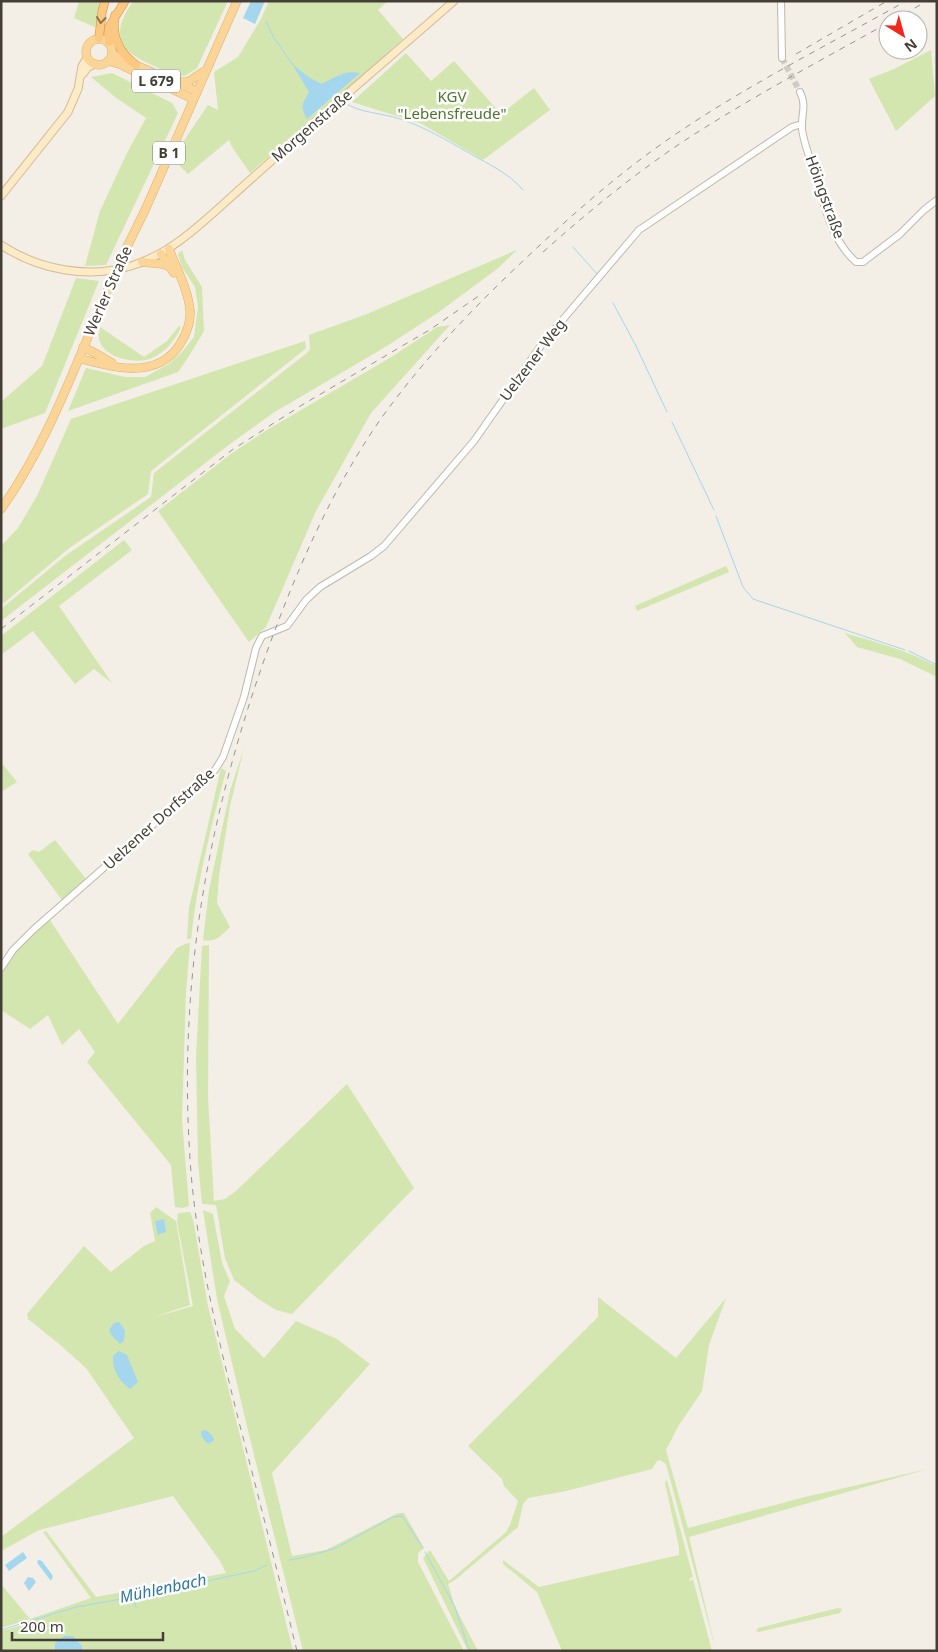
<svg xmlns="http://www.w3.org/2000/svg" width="938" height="1652" font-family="'Noto Sans',sans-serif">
  <rect width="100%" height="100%" fill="#f3eee6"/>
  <g fill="#d3e6b0">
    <path d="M79,1h21l-3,27 -23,-10z"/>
    <path d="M133,1h95l-31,67 -12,8c-12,-1 -22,-6 -33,-11 -36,-16 -41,-31 -19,-64z"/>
    <path d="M269,1h119l-10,9 25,29 -153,134 -18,-26 -3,-7 -41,34 -12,-12 7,-20 25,-37 10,5 -4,-38 24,-15 23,-38z"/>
    <path d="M931,50l4,46 -39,35 -27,-52 25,-10z"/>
    <path d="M406,53l25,28 23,-20 47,53 33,-26 16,22 -67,50 -61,-36 -70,-22z"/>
    <path d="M112,73l60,30 6,10 -72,152 -21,1 15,-55 27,-58 19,-35 -31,-21 -24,-20z"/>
    <path d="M182,250l3,10 17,27 2,44 -15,25 -11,16 -110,39 18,-43 39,9h20l24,-13 14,-13 11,-14 4,-30 -3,-20 -13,-20 -4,-13z"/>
    <path d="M517,250l-20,19 -58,43 -52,34 -114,67 -47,34 -225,174v-12l64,-53 86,-59 3,-24 153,-120 3,-4 -1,-14 58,-21z"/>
    <path d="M76,278l23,3 -54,132 -44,16v-27l41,-36z"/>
    <path d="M450,325l-79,88 -55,98 -50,116 -17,15 -91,-131 74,-58 35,-23 126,-74 44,-29z"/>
    <path d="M179,326l2,2c-7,13 -15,24 -29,30 -16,7 -49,0 -53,-19 -1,-4 1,-8 1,-12l44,30 23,-16z"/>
    <path d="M305,341l1,7 -2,2 -153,121 -3,23 -80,55 -64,54 -3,-3v-54l17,-18 19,-32 34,-77z"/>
    <path d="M124,540l8,10 -73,56 53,77 -18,-14 -19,15 -42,-53 -32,24v-19z"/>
    <path d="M726,566l3,6 -92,39 -2,-5z"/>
    <path d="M845,633c31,9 63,18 92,33v11l-37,-18 -43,-12z"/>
    <path d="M244,748l-14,58 -11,70 -2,27 13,24c-8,8 -15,16 -27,13l6,-50 21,-99z"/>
    <path d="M1,762l16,20 -16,10z"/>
    <path d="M221,768l5,3c-15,55 -29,111 -35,168h-4l2,-31z"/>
    <path d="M55,840l32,40 -25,20 -34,-46 5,-4 6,2z"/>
    <path d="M48,917l70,107 59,-76 8,-4 5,-1 -4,49 -4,127 7,87 -6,2 -8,-1 -4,-42 -84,-103 8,-10 -16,-23 -17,16 -14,-30 -18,14 -29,-19v-42l12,-18z"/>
    <path d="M209,945l-1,152 6,104 11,-2 11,-8 111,-107 67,104 -122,126 -16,-4 -16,-10 -26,-20 -9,-22 -9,-53 -14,-1 -4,-43 -2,-104 6,-111z"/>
    <path d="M156,1207l20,14 14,84 -39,13 42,-12 -16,-84 1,-9 12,-1 3,7 15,87 85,345h-210l-1,-5 -9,-10h-8l-10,7v8h-54v-20l29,-8v-4l-29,9v-44l29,35 61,-21 -48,-66 3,-1 50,66 130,-24 -6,-12 -47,-65 -134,34 -38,21v-14l133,-99 -48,-70 -28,-25 -30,-24 -1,-5 57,-68 27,26 33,-26 11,-5 -5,-28z"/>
    <path d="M203,1210l10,4 9,49 8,18 -6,15 11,33 29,29 32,-37 41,18 33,25 -98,109 20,83 34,-6 72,-37h6l20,35 -6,5v9l46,89h-161l-53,-212 -33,-140z"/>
    <path d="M598,1297l78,61 50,-60 -17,47 -7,46 -23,34 -13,25 22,78 117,-31 123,-28 -239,68 27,114 -50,-187 -6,-4 -3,1 -5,8 -86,22 -38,7 -5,6 -5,23 -63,53 -7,4 7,23 23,44h-10l-45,-93 7,-8 19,31 57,-49 4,-7 8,-24 -14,-15 -2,-7 -34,-33 130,-129z"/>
    <path d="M667,1480l26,97 -4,2 1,2 3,-2 19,72h-150l-25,-59 -34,-28v-4l36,27 140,-32v-8l-14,-64z"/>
    <path d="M838,1608l4,1 -2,4 -81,19 -3,-1 2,-3z"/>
  </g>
  <g fill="#a4d7ee">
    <path d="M251,1h14l-10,23 -12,-6z"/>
    <path d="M292,64l18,14 12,6c13,-7 23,-14 38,-11l-53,46c-7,-14 -5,-14 2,-27z"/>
    <path d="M164,1219l2,13 -7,2 -1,2 -3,-15z"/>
    <path d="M119,1322l6,8 -1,11 -4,3 -8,-8 -3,-6 5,-7z"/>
    <path d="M119,1351l8,4 11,27 -8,7c-11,-8 -18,-19 -17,-33z"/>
    <path d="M203,1430c5,0 8,4 11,9l-1,2 -5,3c-4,-4 -7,-7 -7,-12z"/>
    <path d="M23,1552l4,6 -18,13 -4,-6z"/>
    <path d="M39,1560l3,1 11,15 -2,5 -13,-17 -1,-3z"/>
    <path d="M28,1577l5,1 3,4 -7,9 -5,-8z"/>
    <path d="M64,1636h9l9,10 1,5h-28v-8z"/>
  </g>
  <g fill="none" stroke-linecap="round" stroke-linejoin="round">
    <g stroke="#a4d7ee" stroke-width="1">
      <path d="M266,21l8,17 19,27"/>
      <path d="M345,103c15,10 37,10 55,16 25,8 46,21 69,34 19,11 40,20 54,37"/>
      <path d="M573,247l24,27"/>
      <path d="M613,303l23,43 31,66"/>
      <path d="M672,422l42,88"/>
      <path d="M716,516l27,71 10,12 152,51"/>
      <path d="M909,651l28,14"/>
      <path d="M425,1552l30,55 12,37 4,7"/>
      <path d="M289,1560l17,-3 30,-9 57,-31 9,-1 21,32"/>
      <path d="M133,1597l3,10"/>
      <path d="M1,1630l75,-23 57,-10 121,-26 13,-6"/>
    </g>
    <path stroke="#d0cbc3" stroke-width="6" stroke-dasharray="6 3" stroke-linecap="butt" d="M782,58l18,34"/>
    <g stroke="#c1b7ac" stroke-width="8">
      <g id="tertiary">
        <path d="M781,1l1,57"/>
        <path d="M800,92c7,14 1,22 2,37 2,15 8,30 13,44 9,31 16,67 41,89h7l37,-28 24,-24 13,-10"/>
        <path d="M1,968l12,-18 20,-20 182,-160 8,-13 21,-60 12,-49 6,-12 25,-10 19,-26 14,-13 51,-31 13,-10 90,-105 68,-97 97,-114 153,-103 10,-3"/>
      </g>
    </g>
    <g stroke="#d1bc97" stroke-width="9">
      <g id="secondary">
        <path d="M83,74l5,-7 7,-3"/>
        <path d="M1,196l67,-84 10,-23 4,-23 5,-8"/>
        <path d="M1,245c38,25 87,34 130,21 39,-12 69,-41 99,-68 22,-20 45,-40 67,-60 52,-47 105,-91 157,-137"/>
      </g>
    </g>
    <g stroke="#e0b067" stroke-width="9">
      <g id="primary">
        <circle cx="99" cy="52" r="13"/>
        <path d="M112,53l9,6 75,32"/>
        <path d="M108,61l11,3 74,35"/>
        <path d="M180,82h8l15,-10"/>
        <path d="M125,251l21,-43 91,-207"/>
        <path d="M161,254l13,19"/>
        <path d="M142,262l20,2 9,3"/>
        <path d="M83,347l12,6 17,10"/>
        <path d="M79,358c33,10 79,22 101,-14 6,-9 11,-22 10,-33 -1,-19 -14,-44 -21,-62"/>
        <path d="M1,509c47,-65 78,-153 110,-227"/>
      </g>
    </g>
    <g stroke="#d88f3a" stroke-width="9">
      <g id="trunk">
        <path d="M115,15c-4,22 4,37 21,50"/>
        <path d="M99,38l3,-26 3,-11"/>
        <path d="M109,42v-15l16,-26"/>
      </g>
    </g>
    <use href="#tertiary" stroke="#fff" stroke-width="6"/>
    <use href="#secondary" stroke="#fdeac6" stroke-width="7"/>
    <use href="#primary" stroke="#fbd597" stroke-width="8"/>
    <use href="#trunk" stroke="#fac880" stroke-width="8"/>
    <g stroke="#959595" stroke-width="1" stroke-dasharray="6 6" stroke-linecap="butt">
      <path d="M894,20l33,-19"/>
      <path d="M796,54l91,-53"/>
      <path d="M543,252c46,-41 95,-81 147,-115 64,-41 131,-77 198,-114"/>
      <path d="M1,629l231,-179 70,-45 129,-76 49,-34"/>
      <path d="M297,1651c-19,-77 -38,-153 -58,-229 -23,-92 -46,-186 -50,-281 -9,-172 21,-330 79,-492 29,-80 63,-158 112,-229 42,-59 92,-111 144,-160 34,-32 68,-63 104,-91 85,-67 184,-115 278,-168"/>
    </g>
    <g stroke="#e0b067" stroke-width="9" stroke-linecap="butt">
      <path id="primary-bridge" d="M111,282l14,-31"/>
    </g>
    <use href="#primary-bridge" stroke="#fbd597" stroke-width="8"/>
  </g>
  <defs><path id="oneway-chevron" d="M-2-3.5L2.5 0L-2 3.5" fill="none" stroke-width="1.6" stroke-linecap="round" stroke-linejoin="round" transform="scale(1.25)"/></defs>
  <use stroke="#8d7554" href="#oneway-chevron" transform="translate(101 20) rotate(97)"/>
  <g text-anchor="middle" stroke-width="5" stroke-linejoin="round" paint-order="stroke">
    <g fill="#fff" stroke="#7d7872" stroke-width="1">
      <rect x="132" y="69.5" width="48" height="23" rx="4"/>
      <rect x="153" y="141.5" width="32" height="23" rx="4"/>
    </g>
    <g font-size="14" font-weight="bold" fill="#453e36">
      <text x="156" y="86">L 679</text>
      <text x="169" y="158">B 1</text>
    </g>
    <g font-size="15" fill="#4e752b" stroke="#fff">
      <text x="452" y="102">KGV<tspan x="452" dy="17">"Lebensfreude"</tspan></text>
    </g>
    <g font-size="15" fill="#453e36" stroke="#fff">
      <text transform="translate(312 126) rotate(-41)" y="5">Morgenstraße</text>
      <text transform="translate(825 197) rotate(70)" y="5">Höingstraße</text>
      <text transform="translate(108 291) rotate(-66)" y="5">Werler Straße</text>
      <text transform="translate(533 360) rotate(-53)" y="5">Uelzener Weg</text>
      <text transform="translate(159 819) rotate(-42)" y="5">Uelzener Dorfstraße</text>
    </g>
    <g font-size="16" font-style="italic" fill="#2f799e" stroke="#fff">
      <text transform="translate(163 1588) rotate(-12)" y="6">Mühlenbach</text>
    </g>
  </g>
  <rect width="938" height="1652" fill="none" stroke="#453e36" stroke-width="5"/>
  <g transform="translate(903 35) rotate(143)"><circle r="24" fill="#ffffff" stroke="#b5b2af"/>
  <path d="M0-4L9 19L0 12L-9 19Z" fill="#f3281c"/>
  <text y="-8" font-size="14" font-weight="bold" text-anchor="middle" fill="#453e36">N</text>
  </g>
  <path d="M12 1632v8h151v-8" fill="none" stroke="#453e36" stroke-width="2.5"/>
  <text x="20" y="1632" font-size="15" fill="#453e36" stroke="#ffffff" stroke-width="4" paint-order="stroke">200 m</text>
</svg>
